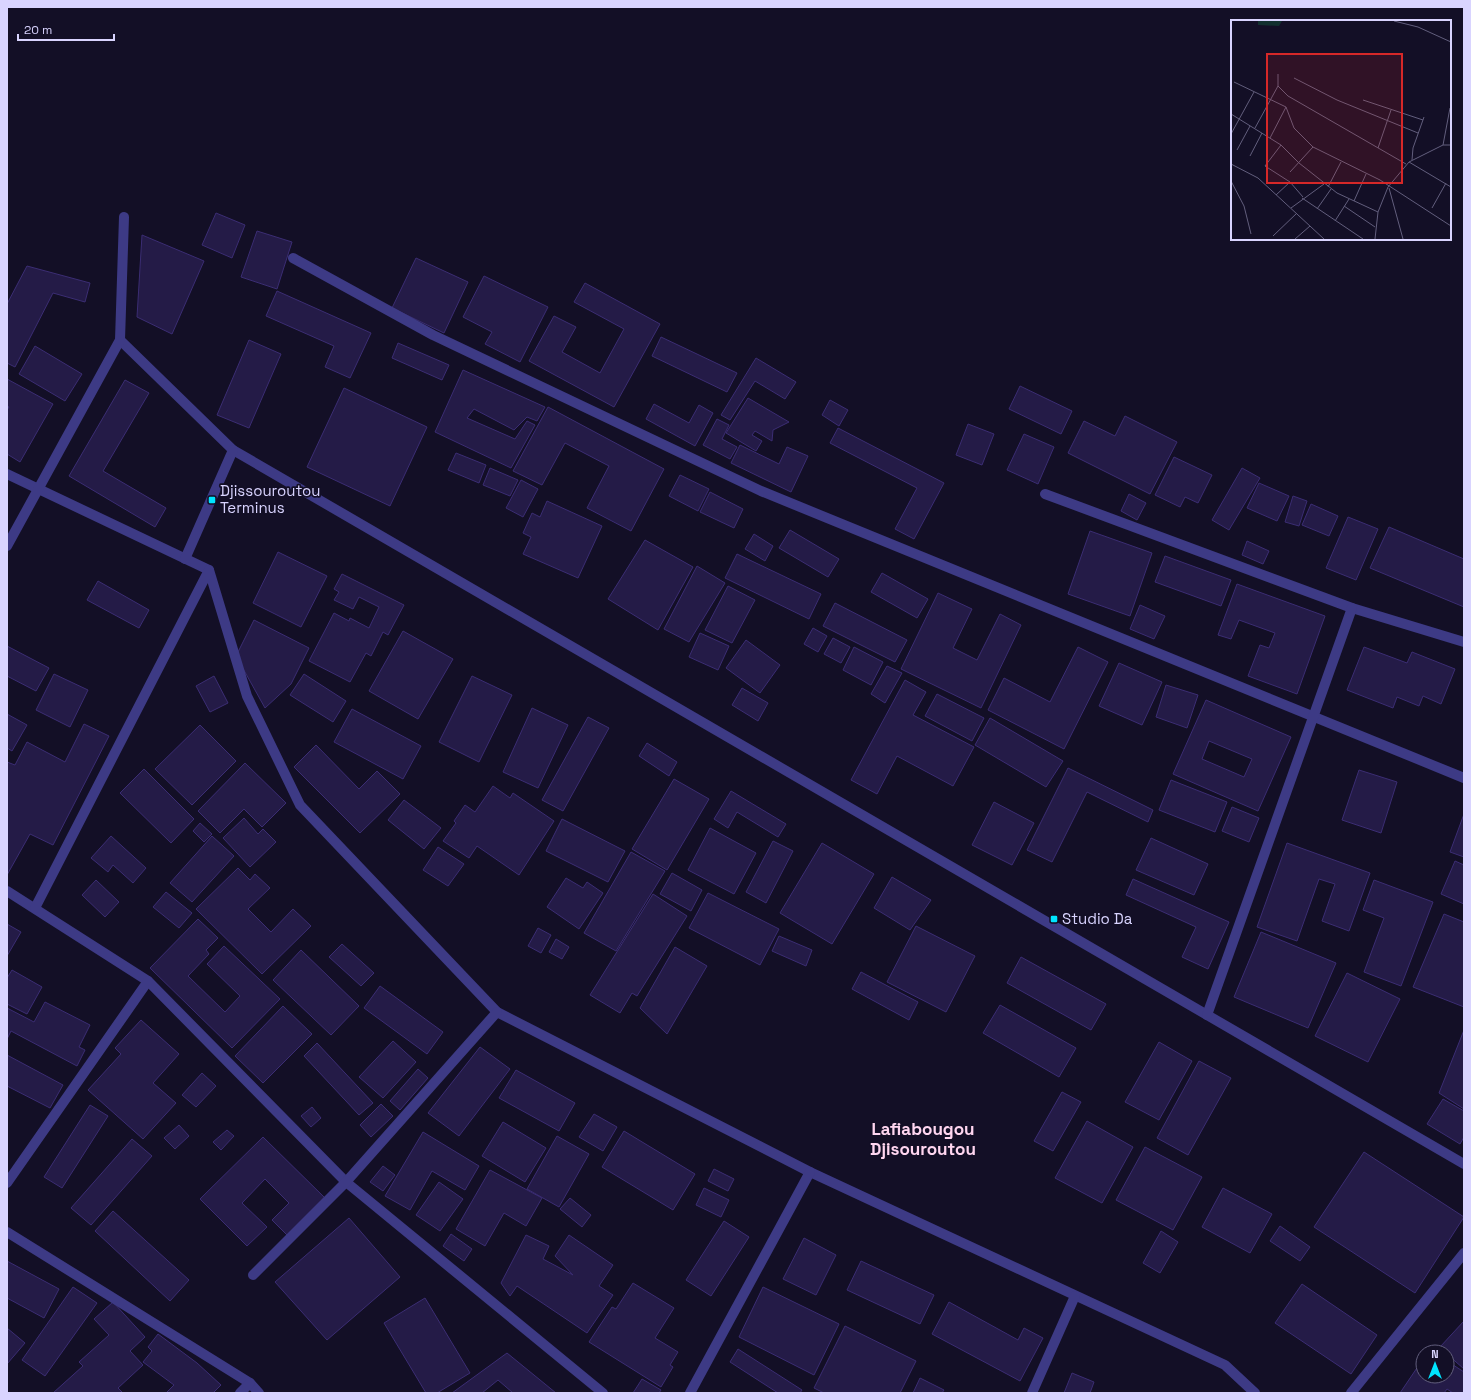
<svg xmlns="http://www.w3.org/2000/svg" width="1471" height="1400" font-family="'Space Grotesk',sans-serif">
  <rect width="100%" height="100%" fill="#130f26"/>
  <g fill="#241b47" stroke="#3b2d73" fill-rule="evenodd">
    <path d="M216,213l29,12 -13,33 -30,-13z"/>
    <path d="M257,231l35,11 -15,47 -36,-12z"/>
    <path d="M142,235l62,26 -32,73 -35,-17z"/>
    <path d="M416,258l52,24 -24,51 -52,-25z"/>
    <path d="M27,266l63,17 -5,19 -32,-9 -38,74 -8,-4v-59z"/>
    <path d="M484,276l64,31 -28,55 -35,-18 7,-12 -29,-15z"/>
    <path d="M585,283l75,41 -46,83 -85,-46 25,-45 22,11 -14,25 38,21 24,-44 -50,-27z"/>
    <path d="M277,291l94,42 -21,45 -25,-11 9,-21 -68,-30z"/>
    <path d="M661,337l76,36 -10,19 -75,-36z"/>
    <path d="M249,340l32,14 -32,74 -32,-13z"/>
    <path d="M398,343l51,22 -7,15 -50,-22z"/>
    <path d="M35,346l47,28 -17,27 -46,-27z"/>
    <path d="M756,358l40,24 -11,17 -30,-18 -25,39 -9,-5z"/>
    <path d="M463,370l82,37 -8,14 -10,-4 -13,13 -40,-21 -7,9 48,21 12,-18 8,4 -24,43 -76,-36z"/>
    <path d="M7,379l46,25 -33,58 -13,-8v-44l2,-3 -2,-1z"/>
    <path d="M125,380l24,13 -46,78 63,37 -11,19 -86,-51z"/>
    <path d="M1020,386l52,25 -11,23 -52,-25z"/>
    <path d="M344,388l83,39 -37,79 -83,-39z"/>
    <path d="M748,398l41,24 -16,8 -1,11 -17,-10 -3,4 10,6 -6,10 -30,-18z"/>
    <path d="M830,400l18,10 -9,16 -17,-11z"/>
    <path d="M654,404l35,19 10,-18 14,8 -18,33 -49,-27z"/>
    <path d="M548,407l116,62 -33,62 -44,-23 22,-42 -44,-23 -23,42 -29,-14z"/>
    <path d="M1125,416l52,26 -27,52 -82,-41 16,-32 31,15z"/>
    <path d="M717,419l12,6 -7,14 15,8 -7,12 -27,-14z"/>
    <path d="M968,424l26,10 -12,31 -26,-10z"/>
    <path d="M838,428l106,55 -30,56 -19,-10 22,-41 -87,-45z"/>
    <path d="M1024,434l30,13 -16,37 -31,-14z"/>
    <path d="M740,445l39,19 8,-17 21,9 -17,36 -60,-29z"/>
    <path d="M456,453l30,12 -7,18 -31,-13z"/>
    <path d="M1174,457l38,18 -14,28 -13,-6 -5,10 -25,-12z"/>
    <path d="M490,468l28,12 -8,16 -27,-11z"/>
    <path d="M1242,468l18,10 -31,52 -17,-10z"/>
    <path d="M680,475l29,14 -11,22 -29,-15z"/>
    <path d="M521,480l17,9 -15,28 -17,-9z"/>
    <path d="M1259,483l30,13 -12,25 -30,-13z"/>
    <path d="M710,492l33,17 -9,19 -34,-16z"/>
    <path d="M1129,494l17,9 -9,17 -16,-9z"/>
    <path d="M1293,496l14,5 -8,25 -14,-4z"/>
    <path d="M547,501l55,25 -24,52 -55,-24 8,-17 -8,-4 9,-20 8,4z"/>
    <path d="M1311,504l27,12 -9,20 -27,-11z"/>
    <path d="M1348,517l30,12 -22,51 -30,-12z"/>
    <path d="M1389,527l75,32v48l-94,-39z"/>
    <path d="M790,530l49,29 -11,18 -49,-29z"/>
    <path d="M1090,531l62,22 -22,63 -62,-22z"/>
    <path d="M754,534l19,12 -8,15 -20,-12z"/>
    <path d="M645,540l48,27 -35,63 -50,-31z"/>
    <path d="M1247,541l22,10 -6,13 -21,-9z"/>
    <path d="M278,552l49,24 -26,51 -48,-24z"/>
    <path d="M737,554l84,40 -12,25 -84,-41z"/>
    <path d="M1165,556l66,24 -10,26 -66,-24z"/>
    <path d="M697,566l28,17 -36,59 -25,-13z"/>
    <path d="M882,573l46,26 -11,19 -46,-26z"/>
    <path d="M342,574l62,31 -16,30 -5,-3 -12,24 -5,-3 -16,29 -41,-21 25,-48 15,8 1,-3 19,10 10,-21 -20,-10 -6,12 -19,-9 5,-8 -5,-3z"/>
    <path d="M98,581l51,29 -10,18 -52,-28z"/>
    <path d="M1237,584l88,32 -28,78 -49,-18 12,-31 9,3 6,-15 -36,-13 -8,19 -13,-4z"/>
    <path d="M728,586l27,14 -23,43 -27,-13z"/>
    <path d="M938,593l34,16 -19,39 24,12 23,-46 21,11 -40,83 -80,-39z"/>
    <path d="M835,603l72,37 -12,22 -72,-36z"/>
    <path d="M1140,605l25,11 -11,23 -24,-10z"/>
    <path d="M254,620l55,28 -18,36 -26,24 -29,-52z"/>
    <path d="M813,628l14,8 -9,16 -14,-8z"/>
    <path d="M403,631l50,28 -35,60 -49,-28z"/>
    <path d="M700,633l29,13 -11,24 -29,-13z"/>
    <path d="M833,638l17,9 -9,16 -17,-9z"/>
    <path d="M746,640l34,25 -20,28 -34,-25z"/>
    <path d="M7,646l42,22 -13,23 -29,-15z"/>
    <path d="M854,647l29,15 -12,23 -28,-15z"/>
    <path d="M1078,647l30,15 -44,87 -76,-39 16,-32 46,24z"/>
    <path d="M1364,647l43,16 5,-11 43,17 -14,35 -18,-8 -4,10 -22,-9 -4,11 -46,-18z"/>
    <path d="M1119,663l43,19 -20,43 -43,-19z"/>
    <path d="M887,666l15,7 -17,30 -14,-9z"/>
    <path d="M54,674l34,16 -18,37 -34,-17z"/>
    <path d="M304,674l42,27 -13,21 -43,-27z"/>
    <path d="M214,676l14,27 -18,9 -14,-26z"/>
    <path d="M472,676l40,19 -33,67 -40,-20z"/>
    <path d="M905,680l21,12 -13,23 61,32 -21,39 -56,-30 -20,38 -26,-14z"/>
    <path d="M1166,685l32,10 -11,33 -31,-11z"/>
    <path d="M742,688l26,15 -10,18 -26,-16z"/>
    <path d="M937,694l47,24 -12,23 -47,-25z"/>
    <path d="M1206,700l85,37 -33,74 -85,-37zM1209,741l43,18 -8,18 -42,-18z"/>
    <path d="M532,708l36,17 -30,63 -35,-16z"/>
    <path d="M352,709l69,37 -18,33 -69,-37z"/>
    <path d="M7,714l20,11 -15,26 -5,-3z"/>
    <path d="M588,717l21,11 -46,83 -21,-11z"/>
    <path d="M990,718l73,43 -17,26 -71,-42z"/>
    <path d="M84,724l25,12 -56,109 -23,-11 -23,41v-113l8,3 12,-23 38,20z"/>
    <path d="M200,725l36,36 -44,44 -37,-36z"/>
    <path d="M647,743l30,19 -8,14 -30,-20z"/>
    <path d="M316,745l43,44 18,-18 23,23 -40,39 -66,-66z"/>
    <path d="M245,763l41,40 -24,24 -18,-18 -24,24 -22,-22z"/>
    <path d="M1068,768l85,42 -5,12 -61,-30 -35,70 -25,-12z"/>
    <path d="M144,769l50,50 -23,24 -51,-50z"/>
    <path d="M1359,770l38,12 -16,51 -39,-13z"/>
    <path d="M674,779l35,20 -42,71 -35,-21z"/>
    <path d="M1171,780l56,22 -12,30 -56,-22z"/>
    <path d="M493,786l17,12 3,-5 41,28 -35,54 -42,-29 -8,12 -26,-17 13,-18 -2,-2 11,-16 10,7z"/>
    <path d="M731,791l55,33 -8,13 -41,-25 -9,16 -14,-9z"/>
    <path d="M404,800l37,28 -17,21 -36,-29z"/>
    <path d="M994,802l40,21 -22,42 -40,-20z"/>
    <path d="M1232,807l27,11 -10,24 -27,-11z"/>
    <path d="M1464,814v43l-14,-5z"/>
    <path d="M244,818l14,16 5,-5 13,13 -26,25 -27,-29z"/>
    <path d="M562,819l63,32 -17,31 -62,-31z"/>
    <path d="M200,823l12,11 -8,8 -11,-11z"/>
    <path d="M710,828l46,25 -22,41 -46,-24z"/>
    <path d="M111,836l35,32 -13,15 -20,-18 -5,7 -17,-14z"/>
    <path d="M212,836l22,20 -42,46 -22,-19z"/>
    <path d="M1151,838l57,26 -14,31 -58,-25z"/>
    <path d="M773,841l20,10 -27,52 -20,-11z"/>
    <path d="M822,843l52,31 -42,70 -52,-31z"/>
    <path d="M1287,843l83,30 -21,58 -27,-10 13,-37 -16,-5 -22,62 -40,-14z"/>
    <path d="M438,847l26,17 -16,22 -25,-16z"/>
    <path d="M631,852l34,19 -49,80 -32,-18z"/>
    <path d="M1455,861l9,4v39l-23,-10z"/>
    <path d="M238,868l12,12 5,-6 15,14 -22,21 23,23 22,-23 18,17 -49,48 -66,-65z"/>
    <path d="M672,873l30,17 -11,21 -31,-17z"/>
    <path d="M892,877l39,23 -21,30 -36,-22z"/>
    <path d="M566,878l17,10 4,-6 16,11 -24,36 -32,-22z"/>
    <path d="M1133,879l96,43 -21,47 -26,-12 14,-30 -70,-32z"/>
    <path d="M96,880l23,22 -14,15 -23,-22z"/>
    <path d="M1374,880l59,22 -32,84 -37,-14 20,-54 -21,-8z"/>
    <path d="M166,892l26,21 -13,15 -26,-21z"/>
    <path d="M708,893l71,36 -19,36 -71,-37z"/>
    <path d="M653,894l34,22 -50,80 -5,-3 -12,20 -30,-18z"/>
    <path d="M1444,914l20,8v85l-51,-20z"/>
    <path d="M198,919l20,19 -12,12 3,4 -21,22 37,36 15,-16 -33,-32 17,-18 56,53 -48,49 -82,-80z"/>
    <path d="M7,924l14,8 -14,24z"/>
    <path d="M916,926l59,30 -29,56 -59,-30z"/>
    <path d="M538,928l13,7 -10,18 -13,-7z"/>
    <path d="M1261,932l75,31 -28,65 -74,-31z"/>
    <path d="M779,936l33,14 -6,16 -34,-15z"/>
    <path d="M556,939l13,8 -7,12 -13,-7z"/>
    <path d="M342,944l32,29 -13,13 -32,-29z"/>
    <path d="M675,947l32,19 -40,68 -27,-26z"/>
    <path d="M301,950l58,56 -28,29 -58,-55z"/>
    <path d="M1021,957l85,47 -15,26 -84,-47z"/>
    <path d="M12,970l30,17 -15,27 -20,-10v-26z"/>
    <path d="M861,972l57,30 -9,18 -57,-31z"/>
    <path d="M1347,973l53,26 -32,63 -53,-26z"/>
    <path d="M380,986l63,46 -16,22 -63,-46z"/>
    <path d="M45,1002l45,23 -11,22 6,3 -8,16 -66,-35 -4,8v-31l27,14z"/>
    <path d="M1000,1005l76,43 -17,29 -76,-44z"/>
    <path d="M283,1006l29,28 -49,49 -28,-27z"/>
    <path d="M141,1020l38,34 -26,29 23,20 -33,36 -55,-49 33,-36 -6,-6z"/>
    <path d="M1464,1030v79l-25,-16z"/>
    <path d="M393,1041l23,21 -33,36 -24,-21z"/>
    <path d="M1159,1042l33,19 -33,59 -34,-18z"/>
    <path d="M317,1043l56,60 -14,12 -55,-59z"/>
    <path d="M480,1047l30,22 -51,67 -31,-23z"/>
    <path d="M7,1055l56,30 -13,23 -43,-22z"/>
    <path d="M1199,1061l32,17 -43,77 -31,-17z"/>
    <path d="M418,1069l10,9 -28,32 -10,-9z"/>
    <path d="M516,1070l59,33 -16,28 -60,-33z"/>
    <path d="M202,1073l14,13 -20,21 -14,-12z"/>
    <path d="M1062,1092l19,10 -28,49 -19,-10z"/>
    <path d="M1443,1099l21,12v26l-4,7 -33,-20z"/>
    <path d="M381,1104l12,12 -22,21 -11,-12z"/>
    <path d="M90,1105l18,11 -46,72 -18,-11z"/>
    <path d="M312,1107l9,11 -10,9 -10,-11z"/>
    <path d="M594,1114l23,13 -14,24 -24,-14z"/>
    <path d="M1087,1121l46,26 -31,56 -47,-25z"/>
    <path d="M503,1122l43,26 -21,34 -43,-26z"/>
    <path d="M179,1125l10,11 -14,13 -11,-11z"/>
    <path d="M227,1130l7,6 -13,14 -8,-8z"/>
    <path d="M624,1131l71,43 -22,36 -71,-43z"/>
    <path d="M423,1132l56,34 -14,24 -33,-19 -22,39 -25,-14z"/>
    <path d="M557,1136l32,18 -30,53 -32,-18z"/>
    <path d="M263,1137l62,61 -38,37 -15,-15 17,-17 -24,-24 -23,24 25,24 -20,19 -47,-47z"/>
    <path d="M132,1139l20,17 -61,69 -20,-17z"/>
    <path d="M1145,1147l57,30 -29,53 -57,-30z"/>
    <path d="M1364,1152l100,65 -49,76 -101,-66z"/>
    <path d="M383,1166l12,9 -12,16 -13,-9z"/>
    <path d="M714,1169l20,10 -6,12 -20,-10z"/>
    <path d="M490,1170l52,28 -16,28 -22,-13 -19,33 -29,-17z"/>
    <path d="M439,1182l24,17 -23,32 -24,-16z"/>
    <path d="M704,1188l25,12 -8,17 -25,-12z"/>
    <path d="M1223,1188l49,26 -22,39 -48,-26z"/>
    <path d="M570,1198l21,17 -9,12 -22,-18z"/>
    <path d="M113,1211l76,69 -19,21 -75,-70z"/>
    <path d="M349,1218l51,59 -73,63 -52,-58z"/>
    <path d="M724,1221l25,16 -38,59 -25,-16z"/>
    <path d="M1280,1226l30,21 -10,14 -30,-20z"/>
    <path d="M1161,1231l17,11 -18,31 -17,-10z"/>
    <path d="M451,1234l21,15 -8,12 -21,-15z"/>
    <path d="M526,1235l23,11 -6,13 30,16 -18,-19 14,-21 44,30 -14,21 14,9 -26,38 -70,-47 -7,10 -9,-13z"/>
    <path d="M804,1238l32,17 -20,40 -33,-16z"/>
    <path d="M7,1261l52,28 -15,29 -37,-20z"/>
    <path d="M861,1261l73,34 -14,29 -73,-34z"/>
    <path d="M633,1283l41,25 -19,30 23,14 -8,13 3,2 -12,20 -72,-45 23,-35 4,2z"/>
    <path d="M1302,1284l75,51 -26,39 -76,-51z"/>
    <path d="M73,1287l24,16 -52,73 -23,-16z"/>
    <path d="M763,1287l76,37 -25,51 -75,-38z"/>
    <path d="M425,1298l45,75 -33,20h-11l-42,-70z"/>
    <path d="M113,1302l32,35 -15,14 13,14 -25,23 5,5h-70l30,-27 -4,-4 30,-27 -15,-16z"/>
    <path d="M949,1302l69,38 6,-12 19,10 -23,43 -88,-47z"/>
    <path d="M1464,1321v48l-17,-15v-2h-2l-5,-5z"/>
    <path d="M845,1326l71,35 -16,32h-76l-10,-5z"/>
    <path d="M7,1328l18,15 -18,21z"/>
    <path d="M158,1334l39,29 24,22 -8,8h-47l8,-8 -31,-23 9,-11 -4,-4z"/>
    <path d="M738,1349l64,41 -2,3h-22l-48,-31z"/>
    <path d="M507,1353l49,40h-43l-15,-13 -16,13h-30z"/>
    <path d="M1423,1359v17h24v-15l17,11v21h-11l-6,-4 -3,4h-44z"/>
    <path d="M1072,1373l22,9 -4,11h-26z"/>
    <path d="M920,1378l24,12 -2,3h-29z"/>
    <path d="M642,1379l19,11 -2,3h-26z"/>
  </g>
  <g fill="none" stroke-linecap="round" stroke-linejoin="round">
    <g stroke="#3d3a85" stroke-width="10">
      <path d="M293,258l140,77 328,156 703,287"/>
      <path d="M120,340l113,110 1231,714"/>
      <path d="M7,474l202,96 38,126 53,109 197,207 313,160 415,193 30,28"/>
      <path d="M1045,494l307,114 112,34"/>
      <path d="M7,546l113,-206 4,-123"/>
      <path d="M185,559l48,-109"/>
      <path d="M7,891l141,90 198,201 257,211"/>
      <path d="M35,908l174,-338"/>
      <path d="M1207,1015l145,-407"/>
      <path d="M7,1183l141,-202"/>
      <path d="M7,1232l243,151 9,10"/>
      <path d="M253,1275l93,-93 151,-170"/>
      <path d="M240,1393l10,-10"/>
      <path d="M690,1393l120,-221"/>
      <path d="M1032,1393l43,-97"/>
      <path d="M1351,1393l113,-140"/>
    </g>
  </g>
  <g fill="#00e5ff" stroke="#130f26" stroke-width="1.5">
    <rect x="208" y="496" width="8" height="8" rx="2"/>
    <rect x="1050" y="915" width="8" height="8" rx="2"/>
  </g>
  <g text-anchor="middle" stroke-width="3.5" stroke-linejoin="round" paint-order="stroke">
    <g font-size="15" fill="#d9d4ff" stroke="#130f26" text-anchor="start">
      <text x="220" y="496">Djissouroutou<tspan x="220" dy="17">Terminus</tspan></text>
      <text x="1062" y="924">Studio Da</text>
    </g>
    <g font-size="17" font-weight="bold" fill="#ffd6f0" stroke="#130f26">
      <text x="923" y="1135">Lafiabougou<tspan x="923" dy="20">Djisouroutou</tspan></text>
    </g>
  </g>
  <g transform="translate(1231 20)">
    <rect width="220" height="220" fill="#130f26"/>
    <path d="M27,1h24l-3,5 -21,-1z" fill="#12302f"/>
    <path fill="none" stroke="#625e7d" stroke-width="1" d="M163,1l24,6 33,15M63,58l43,22 81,33M3,62l52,25 8,21 19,19 67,33 71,46M47,66l10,10 118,68M132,80l60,20M0,94l50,31 18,18 38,30 41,19M24,108l23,-42v-12M0,114l23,-42M39,118l16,-31M50,125l-16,21 25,16 13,15M212,125l7,-37M147,128l13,-38M6,130l13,-24M19,136l12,-23M181,140l1,-12 11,-31M178,142l42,25M0,144l27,14 66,61M59,152l23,-25M0,161l13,25 7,28M97,167l13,-25M158,168l14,51M45,175l14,-13M71,178l61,41M123,181l12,-27M113,186l31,21M60,188l33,-24M201,188l14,-25M86,189l14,-20M104,201l14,-22M42,216l24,-23M64,219l15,-13M144,219l3,-27 10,-25 21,-25 34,-17h8"/>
    <path fill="#d62828" fill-opacity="0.15" stroke="#d62828" stroke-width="2" d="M36,34h135v129h-135z"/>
    <rect width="220" height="220" fill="none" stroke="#d9d4ff" stroke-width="2"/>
  </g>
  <rect width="1471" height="1400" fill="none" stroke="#d9d4ff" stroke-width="16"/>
  <g transform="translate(1435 1364)"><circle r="19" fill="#130f26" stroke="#625e7d"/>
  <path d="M0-3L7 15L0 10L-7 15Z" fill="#00e5ff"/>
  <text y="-6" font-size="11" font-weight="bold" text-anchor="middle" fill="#d9d4ff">N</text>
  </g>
  <path d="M18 34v6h96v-6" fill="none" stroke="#d9d4ff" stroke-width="2"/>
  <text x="24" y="34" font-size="12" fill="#d9d4ff" stroke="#130f26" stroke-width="3" paint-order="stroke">20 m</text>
</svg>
